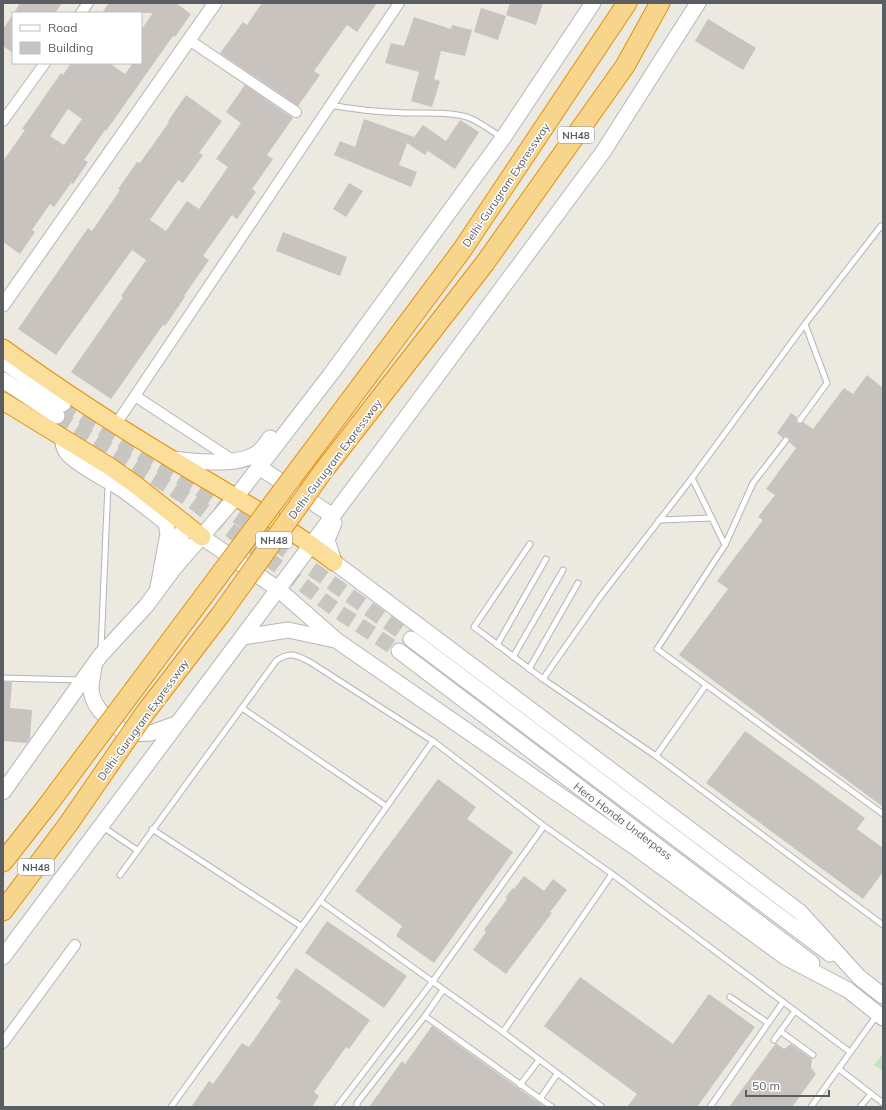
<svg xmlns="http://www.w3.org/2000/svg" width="886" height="1110" font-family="Mulish,sans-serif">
  <rect width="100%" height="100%" fill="#ece9e1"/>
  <path fill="#c1e3be" d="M883,1054v17l-9,-6z"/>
  <g fill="#c8c3bf" fill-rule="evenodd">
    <path d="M20,3h42l-7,10h-41z"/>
    <path d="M109,3h67l15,11 -16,23 -2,-1 -67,95 -1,-1 -21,30 4,2 -15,22 -2,-1 -17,24 -4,-3 -18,26 3,2 -15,22 -17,-12v-81l22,-31 -3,-1 39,-56 2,2 8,-12h38l16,11 8,-11h8v-33l12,-17h-51zM68,109l14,10 -18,26 -14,-9z"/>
    <path d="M262,3h115l-20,29 -10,-7 -33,46 6,4 -22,31 -78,-53 23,-31 4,3z"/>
    <path d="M510,3h33l-7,22 -30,-10z"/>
    <path d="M481,8l25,8 -8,24 -24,-8z"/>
    <path d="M13,14v39l-10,-7v-17z"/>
    <path d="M414,17l37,12 1,-4 20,5 -7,26 -24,-5 -7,28 6,2 -8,26 -21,-6 8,-29 -34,-9 6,-20 13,3z"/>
    <path d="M708,19l48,29 -13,22 -48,-29z"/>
    <path d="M245,85l48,33 -26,37 6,4 -21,30 4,3 -19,27 -5,-4 -29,41 6,4 -25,36 1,1 -20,29 -2,-1 -52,74 -40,-27 52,-75 -2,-1 25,-36 -14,-10 -76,105 -38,-26 70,-101 4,3 28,-41 -2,-1 19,-27 3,1 29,-41 -1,-1 18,-26 36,26 -23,32 4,2 -20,28 -5,-3 -28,40 16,11 21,-30 12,8 29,-42 -12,-8 25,-36 -15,-11z"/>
    <path d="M364,119l50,18 9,-12 23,16 14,-21 19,12 -24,37 -27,-18 -3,4 -18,-12 -8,22 18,7 -6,15 -77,-32 6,-14 15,6z"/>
    <path d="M349,183l14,8 -17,26 -13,-8z"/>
    <path d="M283,232l64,25 -7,19 -64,-25z"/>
    <path d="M867,375l16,13v419l-204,-152 49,-66 -11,-8 46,-61 -5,-3 17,-22 -9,-6 30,-41 -7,-6 1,-3 -2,-2 -3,-1 -2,2 -6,-5 14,-20 6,4 -1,3 1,3 3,1 3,-2 10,7 31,-41 9,6z"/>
    <path d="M3,682h9l-2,26 22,2 -2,28 -3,5 -24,-2z"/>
    <path d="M745,731l120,87 -8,11 26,19v24l-20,27 -157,-116z"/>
    <path d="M438,779l38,28 -9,12 46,33 -79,111 -38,-27 6,-10 -47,-35z"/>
    <path d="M524,876l20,15 9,-12 14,11 -17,22 2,1 -46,61 -33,-24 13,-18 -2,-2 23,-31 -2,-1 8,-10 1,1z"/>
    <path d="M327,921l80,55 -23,32 -79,-55z"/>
    <path d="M296,968l74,52 -21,29 -3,-2 -32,45 5,4 -7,11h-121l18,-26 4,3 29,-41 7,4 32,-46 -5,-3z"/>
    <path d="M580,977l93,67 36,-50 46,33 -58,80h-70l10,-13 -93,-68z"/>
    <path d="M432,1026l86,62 27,19h-176l33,-46 3,3z"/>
    <path d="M776,1043l8,6 7,-5 21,15 -1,9 5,6 -24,33h-63z"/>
  </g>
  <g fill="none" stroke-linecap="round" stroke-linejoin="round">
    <g stroke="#c8c6c1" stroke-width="15" stroke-dasharray="15 8" stroke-linecap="butt">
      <path d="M63,404l136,85 212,150"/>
      <path d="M57,416l136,86 146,110 60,39"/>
    </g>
    <g stroke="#b2b5b8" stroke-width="7">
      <g id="service">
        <path d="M330,105c26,5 50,7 76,8 20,0 41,-1 61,4 12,4 23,13 34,20"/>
        <path d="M805,324l76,-98 2,2"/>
        <path d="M786,440l-33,43 -28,62 -68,104 226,165"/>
        <path d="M692,478l33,67"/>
        <path d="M659,520l53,-2"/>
        <path d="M530,544l-56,83 69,52 57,-82 92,-119 113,-154 22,59 -27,37"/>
        <path d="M497,645l49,-86"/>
        <path d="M101,649l7,-165"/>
        <path d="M513,657l50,-87"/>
        <path d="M529,669l49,-86"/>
        <path d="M3,678l77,2"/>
        <path d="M543,679l113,77"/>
        <path d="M706,685l-50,71 227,169"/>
        <path d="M242,708l144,98"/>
        <path d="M103,827l34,23"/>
        <path d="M152,829l149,97"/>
        <path d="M120,875l156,-214c14,-10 20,-6 34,1l123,79 111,85 68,48 238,178"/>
        <path d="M320,901l183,131 99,75"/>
        <path d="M730,997l38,26"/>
        <path d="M425,1016l127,91"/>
        <path d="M780,1031l33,24"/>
        <path d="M503,1032l109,-158"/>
        <path d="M774,1040l21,-29"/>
        <path d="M839,1069l44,34"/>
        <path d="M520,1085l19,-25"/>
        <path d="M540,1099l17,-25"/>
        <path d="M171,1107l149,-206 113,-160"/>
        <path d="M337,1107l96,-126 111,-155"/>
        <path d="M357,1107v-4l68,-87 18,-26"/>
        <path d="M710,1107l73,-105"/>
        <path d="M811,1107l66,-92"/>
        <path d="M860,1107l11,-13"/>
      </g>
    </g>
    <g stroke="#b2b5b8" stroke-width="12">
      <g id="minor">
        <path d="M81,13l7,-10"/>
        <path d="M189,40l107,72"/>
        <path d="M3,121l42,-58"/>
        <path d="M135,396l99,65"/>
        <path d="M116,424l283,-421"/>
        <path d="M3,1043l72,-98"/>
      </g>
    </g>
    <g stroke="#b2b5b8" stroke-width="15">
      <path id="tertiary" d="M3,305l212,-302"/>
    </g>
    <g stroke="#b3b7bb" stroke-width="17">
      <g id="secondary">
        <path d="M3,361l60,43"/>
        <path d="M3,380l54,36"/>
        <path d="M62,437c1,6 1,12 6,17 11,12 34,23 49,32 17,11 33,24 49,37l2,11 -10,53"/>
        <path d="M172,459c23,2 63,8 84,-5 6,-4 10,-10 14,-16"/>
        <path d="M259,467l74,49"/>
        <path d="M334,523l-7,17 7,22 466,350 59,65 24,19"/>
        <path d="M202,537l76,52 58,51 300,208 149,109 63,33 35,28"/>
        <path d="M176,566l8,-43"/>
        <path d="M243,637l45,-7 47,10"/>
        <path d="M411,639l419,315"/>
        <path d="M399,651l413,312"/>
        <path d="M94,667c-1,6 -2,13 -3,19 -1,22 20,35 35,48l25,-1 25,-9"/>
        <path d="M3,792l97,-136 46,-50 29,-39 61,-70 95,-123 172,-236 90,-135"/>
        <path d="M3,957l379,-507 221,-298 95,-149"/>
      </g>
    </g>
    <g stroke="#e4900a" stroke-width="19">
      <g id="trunk">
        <path d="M3,348c55,40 112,77 170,112 54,33 111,63 161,102"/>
        <path d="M3,401l106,65 27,19 66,52"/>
      </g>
    </g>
    <g stroke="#e4900a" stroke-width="21">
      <g id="motorway">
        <path d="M462,250l165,-247"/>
        <path d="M485,263l140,-197 35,-63"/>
        <path d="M3,862l44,-56"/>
        <path d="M3,911l66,-88"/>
      </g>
    </g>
    <use href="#service" stroke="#fff" stroke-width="5"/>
    <use href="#minor" stroke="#fff" stroke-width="10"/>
    <use href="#tertiary" stroke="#fff" stroke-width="13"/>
    <use href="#secondary" stroke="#fff" stroke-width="15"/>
    <use href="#trunk" stroke="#fade9a" stroke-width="17"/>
    <use href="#motorway" stroke="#f8d58d" stroke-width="19"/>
    <g stroke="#e4900a" stroke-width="21" stroke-linecap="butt">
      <g id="motorway-bridge">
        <path d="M47,806l415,-556"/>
        <path d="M69,823l76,-110 76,-99 103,-144 161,-207"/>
      </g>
    </g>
    <use href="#motorway-bridge" stroke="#f8d58d" stroke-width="19"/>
  </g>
  <g text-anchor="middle" stroke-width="3" stroke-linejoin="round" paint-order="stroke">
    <g fill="#fff" stroke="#8c8e91" stroke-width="1">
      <rect x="558" y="127" width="36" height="16" rx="3"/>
      <rect x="256" y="532" width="36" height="16" rx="3"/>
      <rect x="18" y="859" width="36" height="16" rx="3"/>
    </g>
    <g font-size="10" font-weight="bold" fill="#5a5e62">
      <text x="576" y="139">NH48</text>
      <text x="274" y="544">NH48</text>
      <text x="36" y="871">NH48</text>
    </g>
    <g font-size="11" fill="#5a5e62" stroke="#fff">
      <text transform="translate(506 185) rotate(-56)" y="4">Delhi-Gurugram Expressway</text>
      <text transform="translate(335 459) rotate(-53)" y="4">Delhi-Gurugram Expressway</text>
      <text transform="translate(143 720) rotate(-54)" y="4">Delhi-Gurugram Expressway</text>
      <text transform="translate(623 821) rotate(37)" y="4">Hero Honda Underpass</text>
    </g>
  </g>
  <rect width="886" height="1110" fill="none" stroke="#5a5e62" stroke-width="8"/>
  <rect x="12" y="12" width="130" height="52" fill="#ffffff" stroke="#bdbfc0"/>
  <rect x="20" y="25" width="20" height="6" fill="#ffffff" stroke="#bdbfc0"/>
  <text x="48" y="32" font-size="12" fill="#5a5e62">Road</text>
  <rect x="20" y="42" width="20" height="12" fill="#c8c3bf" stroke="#bdbfc0"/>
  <text x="48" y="52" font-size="12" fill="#5a5e62">Building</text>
  <path d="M746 1090v6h83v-6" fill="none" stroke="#5a5e62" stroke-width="2"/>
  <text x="752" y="1090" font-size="12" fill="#5a5e62" stroke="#ffffff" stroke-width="3" paint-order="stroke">50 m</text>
</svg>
